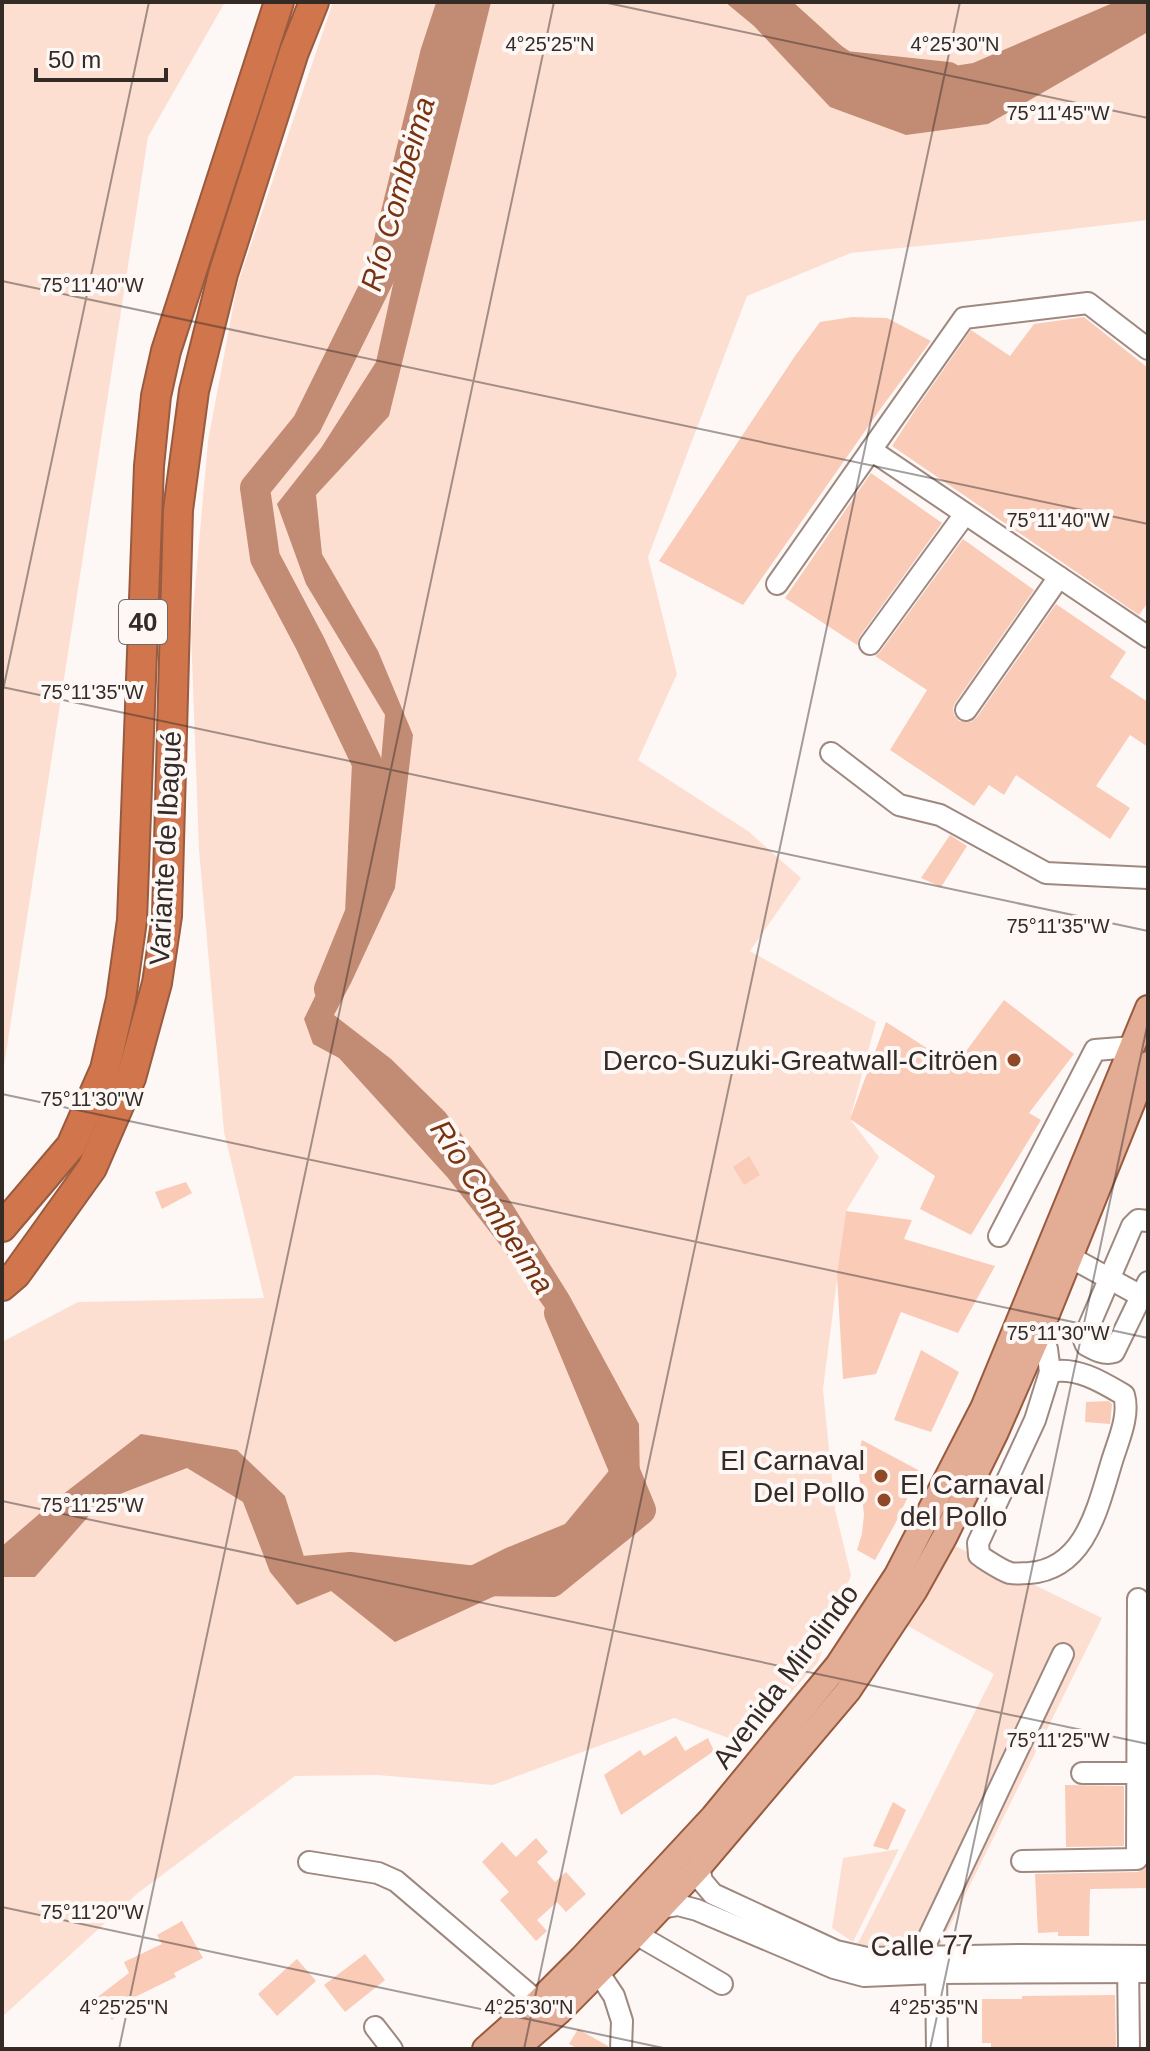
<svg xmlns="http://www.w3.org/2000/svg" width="1150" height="2051" font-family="Arial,sans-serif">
  <rect width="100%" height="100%" fill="#fdf8f6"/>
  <g fill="#fddfd2">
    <path d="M2,2h223l-77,135 -146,942z"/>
    <path d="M333,2h815v218l-159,19 -138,14 -104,43 -99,261 29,117 -39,86 110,71 53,47 -51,73 126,71 -26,97 29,38 -33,54 -23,178 12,121 16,65 -33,87 -73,82 -71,-26 -181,67 -116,-10 -82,1 -157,117 -136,124v-675l76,-40 186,-4 -40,-166 -25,-282 -8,-217 17,-192 29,-155z"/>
    <path d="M935,1536l167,82 -163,330 -82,-3 137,-271 -104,-58z"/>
    <path d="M899,1849l-46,93 -21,-14 11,-70z"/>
  </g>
  <g fill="#c28c74">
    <path d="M441,2h50l-102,414 -73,79 6,59 56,97 35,84 -18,153 -44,95 -17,32 57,44 54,53 62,84 62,99 70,129 1,68 -47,75 -96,28 -102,47 -64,-51 -34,14 -27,-33 -27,-70 -56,-34 -85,33 -67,76h-33v-31l51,-44 88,-68 96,16 48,46 21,67 118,26 82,-41 59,-24 47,-57 -16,-87 -95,-134 -53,-68 -109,-120 -26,-14 -9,-25 18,-37 35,-48 -9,-89 30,-49 7,-81 -79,-131 -29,-80 44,-56 55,-86 46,-210z"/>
    <path d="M725,2h68l84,76 96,-15 142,-61h33v30l-160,92 -82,11 -76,-28 -76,-81z"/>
  </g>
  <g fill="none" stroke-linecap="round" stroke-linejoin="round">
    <g stroke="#c28c74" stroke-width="30">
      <path d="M831,57l14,9 103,11"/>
      <path d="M329,989l31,-76 7,-150 -57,-120 -45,-85 -10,-70 52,-64 74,-150 54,-220 17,-52"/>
      <path d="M290,1570l1,2 59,-5 126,14 76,1 89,-72 -82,-197"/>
    </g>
  </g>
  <g fill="#facbb7">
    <path d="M852,317l35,1 44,23 -47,63 -141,201 -84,-44 136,-205 25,-34z"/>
    <path d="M1084,317l64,51v234l-9,13 -247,-169 24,-37 55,-79 39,26 24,-32z"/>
    <path d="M871,473l71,50 -82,113 -3,9 -72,-47z"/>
    <path d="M963,539l71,51 -79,113 -2,5 1,7 5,6 12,1 6,-5 79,-113 70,48 -16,25 38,25v45l-18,-12 -34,51 34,22 -20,31 -94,-64 -12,20 -15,-10 -15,21 -84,-56 37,-60 -52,-34 5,-4z"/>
    <path d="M950,835l17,11 -26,41 -20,-9z"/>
    <path d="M1004,1000l70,54 -45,59 12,7 -70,115 -51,-26 15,-33 -85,-57 36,-97 69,44z"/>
    <path d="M749,1156l11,19 -16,10 -11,-18z"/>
    <path d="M186,1182l6,11 -30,16 -7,-17z"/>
    <path d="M846,1211l66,9 -8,19 91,27 -37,67 -57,-21 -25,62 -33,5 -6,-104z"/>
    <path d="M921,1350l38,22 -28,60 -37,-12z"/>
    <path d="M1109,1401l3,3 -2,20 -25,-2 1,-20z"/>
    <path d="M862,1440l58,31 -24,51 -21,38 -18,-10 5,-16 2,-20 -7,-56z"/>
    <path d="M676,1736l9,15 23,-13 6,13 -93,64 -17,-40 36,-25 4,6z"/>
    <path d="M1065,1785l59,1v60l-58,1z"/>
    <path d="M893,1802l13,8 -18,40 -15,-4z"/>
    <path d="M536,1838l12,14 -11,10 18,20 11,-10 20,22 -20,18 -9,-10 -20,18 10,11 -11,10 -36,-41 9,-8 -27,-30 20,-20 14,15z"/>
    <path d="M1148,1866v22l-58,1 -1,47h-31v-4l-20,1 -3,-59 102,-2 6,-2z"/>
    <path d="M182,1921l21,37 -29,15 2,4 -39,19 3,2 -28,22 -17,-21 34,-26 -5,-11 38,-18 -5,-9z"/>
    <path d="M365,1954l20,26 -40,32 -21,-27z"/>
    <path d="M297,1959l19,22 -39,35 -19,-22z"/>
    <path d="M1115,1995l1,54h-125v-6h-9v-44h40v-3z"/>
    <path d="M578,2029l30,17v3h-30l-9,-5z"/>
  </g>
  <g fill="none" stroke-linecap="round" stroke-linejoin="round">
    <g stroke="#9e887f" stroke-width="24">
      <g id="minor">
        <path d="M871,450l93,-132 124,-15 60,46"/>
        <path d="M777,584l94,-134 277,187"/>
        <path d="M870,644l95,-130"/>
        <path d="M966,710l93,-133"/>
        <path d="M831,753l68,52 41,10 106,58 102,5"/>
        <path d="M1148,1221l-10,-1 -6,6 -46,107 -2,7 2,5c9,5 18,10 28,7l34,-70"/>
        <path d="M999,1236l96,-186 38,-3"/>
        <path d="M1070,1257l71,39"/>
        <path d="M1041,1329l6,20 3,23 -15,48 -57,123 1,12 4,3c8,5 18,12 27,15 6,1 13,0 19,0 57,-4 69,-67 83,-112 6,-20 18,-45 12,-66 -22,-13 -48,-29 -74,-23"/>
        <path d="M1082,1773h55"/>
        <path d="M1022,1861l115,-2 1,-260"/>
        <path d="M309,1862l69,11 18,8 142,121"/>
        <path d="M699,1867l3,14 11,13 123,57 31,7 152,-3 129,1"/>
        <path d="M661,1908l17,-3 19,5 137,58 30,8 72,-3 212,-1"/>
        <path d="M636,1934l86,50"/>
        <path d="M1128,1960l1,89"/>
        <path d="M918,1970l1,-12 144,-304"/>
        <path d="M598,1972l16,24 8,25 -1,28"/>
        <path d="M936,1973l1,76"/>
        <path d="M375,2027l17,22"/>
      </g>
    </g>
    <g stroke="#995b3f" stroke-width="28">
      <g id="major">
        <path d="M485,2049l53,-47 44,-44 131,-141 125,-152 59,-90 86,-167 165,-400"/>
        <path d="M516,2049l43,-37 77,-78 63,-67 149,-176 67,-101 29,-52 52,-106 45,-103 107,-265"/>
      </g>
    </g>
    <g stroke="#995b3f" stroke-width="32">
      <g id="highway">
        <path d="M2,1227l69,-81 34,-77 16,-70 11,-79 17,-454 7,-70 10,-45 113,-349"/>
        <path d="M2,1286l14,-12 76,-106 39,-90 26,-95 10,-67 11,-406 16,-119 29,-117 71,-222 20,-50"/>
      </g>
    </g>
    <use href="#minor" stroke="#fff" stroke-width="20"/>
    <use href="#major" stroke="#e3ac94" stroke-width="24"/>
    <use href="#highway" stroke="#d0754c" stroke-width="28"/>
  </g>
  <path fill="none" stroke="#342b27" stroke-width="2" stroke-opacity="0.45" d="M603,2l545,116M2,281l1146,243M2,687l1146,244M2,695l147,-693M2,1094l1146,244M2,1501l1146,243M2,1907l666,142M119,2049l435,-2047M524,2049l436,-2047M930,2049l218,-1027"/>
  <g fill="#904825" stroke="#fdf8f6" stroke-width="3">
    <circle cx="1014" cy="1060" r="8"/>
    <circle cx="881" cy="1476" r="8"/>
    <circle cx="884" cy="1500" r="8"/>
  </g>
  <g text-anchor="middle" stroke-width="8" stroke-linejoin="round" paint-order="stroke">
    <rect fill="#fdf8f6" stroke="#706865" stroke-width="2" x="119" y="600" width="48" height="44" rx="6"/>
    <g font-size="26" font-weight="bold" fill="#342b27">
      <text x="143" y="631">40</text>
    </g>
    <g font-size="28" fill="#342b27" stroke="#fdf8f6">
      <text transform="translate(165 848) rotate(-87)" y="10">Variante de Ibagué</text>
      <text transform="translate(785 1676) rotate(-53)" y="10">Avenida Mirolindo</text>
      <text transform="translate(922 1945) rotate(-1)" y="10">Calle 77</text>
    </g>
    <g font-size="28" fill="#342b27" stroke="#fdf8f6" text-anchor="end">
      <text x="998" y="1070">Derco-Suzuki-Greatwall-Citröen</text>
      <text x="865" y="1470">El Carnaval<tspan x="865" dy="32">Del Pollo</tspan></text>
      <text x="900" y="1494" text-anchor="start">El Carnaval<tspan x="900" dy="32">del Pollo</tspan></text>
    </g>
    <g font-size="30" font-style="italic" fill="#773310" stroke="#fdf8f6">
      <text transform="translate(398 194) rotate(-74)" y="10">Río Combeima</text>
      <text transform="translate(492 1207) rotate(57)" y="10">Río Combeima</text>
    </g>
  </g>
  <g font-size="20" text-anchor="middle" fill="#342b27" stroke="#fdf8f6" stroke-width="8" stroke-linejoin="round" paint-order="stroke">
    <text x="550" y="51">4°25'25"N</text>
    <text x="955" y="51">4°25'30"N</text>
    <text x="1058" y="120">75°11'45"W</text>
    <text x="92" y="292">75°11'40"W</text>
    <text x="1058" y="527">75°11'40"W</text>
    <text x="92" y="699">75°11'35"W</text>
    <text x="1058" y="933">75°11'35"W</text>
    <text x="92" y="1106">75°11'30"W</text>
    <text x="1058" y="1340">75°11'30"W</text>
    <text x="92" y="1512">75°11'25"W</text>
    <text x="1058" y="1747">75°11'25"W</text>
    <text x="92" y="1919">75°11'20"W</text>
    <text x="124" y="2014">4°25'25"N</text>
    <text x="529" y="2014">4°25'30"N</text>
    <text x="934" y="2014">4°25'35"N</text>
  </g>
  <rect width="1150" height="2051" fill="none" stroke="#342b27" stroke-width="8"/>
  <path d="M36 68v12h130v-12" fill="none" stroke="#342b27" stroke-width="4"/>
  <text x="48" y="68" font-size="24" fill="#342b27" stroke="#fdf8f6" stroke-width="6" paint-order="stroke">50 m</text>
</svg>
